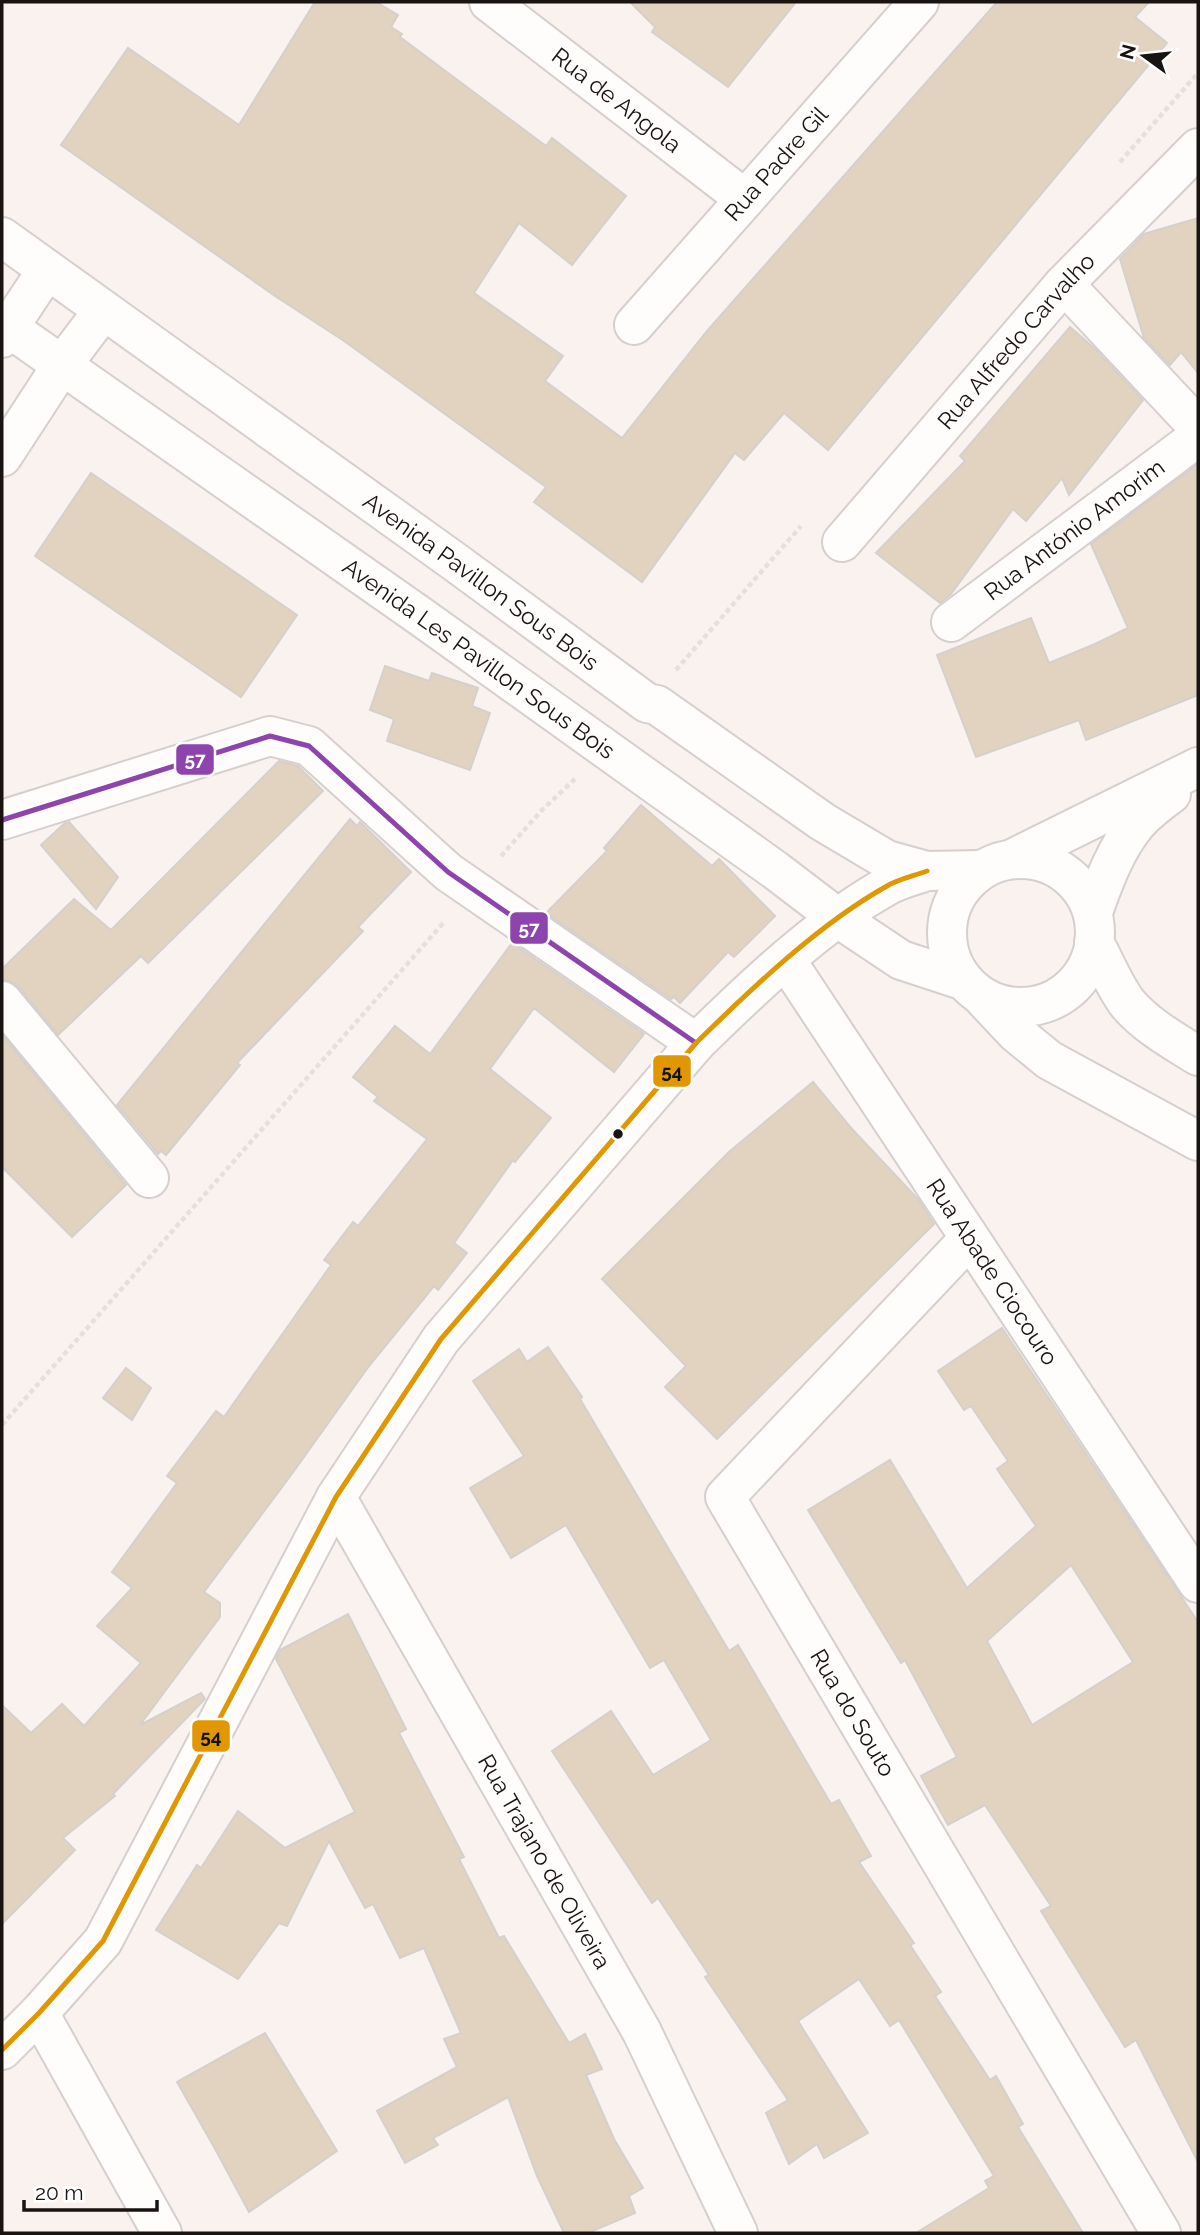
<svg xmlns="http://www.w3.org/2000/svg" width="1200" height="2235" font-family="Raleway,sans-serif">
  <rect width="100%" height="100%" fill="#faf2ee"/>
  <g fill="#e2d3c1" stroke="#d5d0cc" stroke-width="2" fill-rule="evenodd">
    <path d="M315,2h61l22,13 -7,12 11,7 -2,3 146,109 6,-8 74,58 -54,69 -53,-42 -45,70 89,63 -18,25 77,57 85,-107 290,-329h152l-14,15 32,26 -339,407 -44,-37 -40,47 -9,-7 -93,129 -108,-80 12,-15 -202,-146 -69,-45 -214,-151 67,-97 111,77z"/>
    <path d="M630,2h166l-68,85 -76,-55 3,-5z"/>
    <path d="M1198,218v155l-17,-21 -11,13 -26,-27 -24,-79 24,-25z"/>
    <path d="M1070,327l23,20 50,53 -74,95 -7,-17 -36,43 -13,-12 -62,85 -11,9 -64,-50 89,-92 -5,-5z"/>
    <path d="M1198,464v231l-112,45 -7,-20 -103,37 -39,-102 94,-37 18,45 46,-19 33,-16 -37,-84z"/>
    <path d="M91,473l206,142 -56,82 -206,-141z"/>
    <path d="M385,666l44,15 3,-8 46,15 -6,18 18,7 -20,57 -83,-29 7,-22 -24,-9z"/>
    <path d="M279,761l19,5 25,25 -175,172 -7,-7 -83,79 -39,-48 -9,-6 -8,-1v-11l72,-70 37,31z"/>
    <path d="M641,805l71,61 7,-7 56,57 -41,41 -6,-5 -48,51 -6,-6 -3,2 -125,-86 61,-62 -3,-3z"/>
    <path d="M350,819l7,7 3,-4 51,50 -53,55 5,4 -126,132 3,2 -74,90 -5,-4 -3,3 -41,-49z"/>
    <path d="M69,822l49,55 -22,32 -55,-64 24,-22z"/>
    <path d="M512,943l132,91 -30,38 -80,-64 -44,61 61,49 -36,44 -2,-2 -59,83 13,10 -29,37 -4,-4 -65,80 -75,105 -90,121 16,11v14l-80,108 61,-32 4,6 -92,95 2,2 -52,42 12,12 -73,74v-219l29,28 31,-29 22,22 57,-63 -44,-37 35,-38 -20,-16 65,-89 -10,-7 49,-65 8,6 107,-152 -7,-5 29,-38 5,4 69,-87 -53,-38 4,-4 -25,-20 42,-51 35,28z"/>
    <path d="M2,1035l124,150 -54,52 -70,-70z"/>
    <path d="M813,1082l39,47 66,70 16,25 -217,215 -52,-52 21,-21 -84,-87 128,-128z"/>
    <path d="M1002,1328l196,294v540l-62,-122 -11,7 -84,-136 10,-5 -66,-101 -37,20 -27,-49 36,-19 -52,-97 -4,3 -93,-153 82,-50 77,128 69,-62 -39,-57 11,-8 -37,-55 -7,4 -26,-39zM1071,1565l62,97 -101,63 -45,-84z"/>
    <path d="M548,1347l34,50 -2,2 149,252 9,-6 93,159 8,-4 32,56 -12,6 55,81 -4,2 31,47 -6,4 55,84 6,-4 27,48 -5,3 65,106h-167l73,-45 -4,-7 9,-5 -95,-156 -9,6 -31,-47 -61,42 70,112 -44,25 -7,-14 -28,20 -23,-51 22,-13 -83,-123 4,-2 -51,-77 -6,5 -100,-152 59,-40 42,64 58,-35 -47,-80 -14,8 -84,-143 -55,33 -41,-70 54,-32 -51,-75 46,-32 8,13z"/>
    <path d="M126,1368l25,20 -19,32 -29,-22z"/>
    <path d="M348,1614l58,115 -7,4 65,124 -5,2 40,79 5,-2 65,107 16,-9 17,35 -16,6 28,64 29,49 -14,8 6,17 -47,20h-24l-27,-57 -29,-79 -75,41 5,7 -33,18 -28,-52 80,-44 -13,-28 17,-6 -37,-85 -24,10 -27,-54 -8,4 -36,-67 -42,85 -8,-3 -41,56 -82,-49 41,-65 4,3 37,-57 47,37 70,-36 -79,-153 4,-9z"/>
    <path d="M265,2033l72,118 -88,61 -35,-65 -37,-65z"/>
  </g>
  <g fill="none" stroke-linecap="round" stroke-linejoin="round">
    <g stroke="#d6cfcd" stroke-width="42">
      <g id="street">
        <path id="s1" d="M489,2l256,197"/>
        <path d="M1064,284l134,143"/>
        <path id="s2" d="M634,325l285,-323"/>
        <path id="s3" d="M842,542l222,-258 134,-136"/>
        <path id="s4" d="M951,622l247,-185"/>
        <path d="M2,820l268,-84 39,10 139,126 248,171"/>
        <path d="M1012,859l186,-92"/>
        <path d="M1093,912c11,-31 23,-64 44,-89 10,-11 23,-21 34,-29"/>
        <path id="s5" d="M786,960l412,623"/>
        <path d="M2,1001l147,177"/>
        <path id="s6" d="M969,1239l-244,258 436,736"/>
        <path id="s7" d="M336,1497l306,535 96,201"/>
        <path d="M39,2013l123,220"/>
        <path d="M2,2050l37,-37 64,-72 233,-444 105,-158 255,-296c56,-55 123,-119 191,-157 12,-7 27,-10 40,-15"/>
      </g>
    </g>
    <g stroke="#d6cfcd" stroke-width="42">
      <g id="secondary">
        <path id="s8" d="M2,237l453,325 192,141 10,2 166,117 64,38 40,11 54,-1"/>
        <path id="s9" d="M2,323l418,293 355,254 63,48 63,42 61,20"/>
        <path d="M2,338l45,-68"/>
        <path d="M2,457l60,-92 41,-54"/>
        <circle cx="1021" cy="933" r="74"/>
        <path d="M1094,942c11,20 20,44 34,62 19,22 46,37 70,52"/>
        <path d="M984,999l32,34 33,27 149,81"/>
      </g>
    </g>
    <g stroke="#e3e0df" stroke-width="4.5" stroke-dasharray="5 3.5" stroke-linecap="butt">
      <path d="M1120,162l78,-89"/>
      <path d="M676,670l125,-144"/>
      <path d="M501,856l41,-46 33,-31"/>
      <path d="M2,1425l443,-504"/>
    </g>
    <use href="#street" stroke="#fefdfc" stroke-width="38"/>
    <use href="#secondary" stroke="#fefdfc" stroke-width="38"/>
    <g stroke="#fff" stroke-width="10">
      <path id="bus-1" d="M2,820l268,-84 39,10 139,126 248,171"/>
    </g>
    <g stroke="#fff" stroke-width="10">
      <path id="bus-2" d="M2,2050l37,-37 64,-72 233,-444 105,-158 255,-296c56,-55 123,-119 191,-157 12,-7 27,-10 40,-15"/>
    </g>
    <use href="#bus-1" stroke="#8e44ad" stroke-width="5"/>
    <use href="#bus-2" stroke="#e19702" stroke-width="5"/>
  </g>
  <circle fill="#191412" stroke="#fff" stroke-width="2.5" cx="618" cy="1134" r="6"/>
  <g text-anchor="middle" stroke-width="5" stroke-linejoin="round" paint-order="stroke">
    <g font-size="23" fill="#191412" stroke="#fff">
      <text dy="8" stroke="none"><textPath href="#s1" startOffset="161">Rua de Angola</textPath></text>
      <text dy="8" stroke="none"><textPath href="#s2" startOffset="215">Rua Padre Gil</textPath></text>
      <text dy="8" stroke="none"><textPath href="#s3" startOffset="266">Rua Alfredo Carvalho</textPath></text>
      <text dy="8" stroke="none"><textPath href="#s4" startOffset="154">Rua António Amorim</textPath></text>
      <text dy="8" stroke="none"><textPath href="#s8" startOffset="590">Avenida Pavillon Sous Bois</textPath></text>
      <text dy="8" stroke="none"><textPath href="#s9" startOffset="583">Avenida Les Pavillon Sous Bois</textPath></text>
      <text dy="8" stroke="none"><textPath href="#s5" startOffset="374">Rua Abade Ciocouro</textPath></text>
      <text dy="8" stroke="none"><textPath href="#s6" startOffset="606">Rua do Souto</textPath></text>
      <text dy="8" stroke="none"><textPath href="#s7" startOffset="420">Rua Trajano de Oliveira</textPath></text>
    </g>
  </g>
  <g stroke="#fff" stroke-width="2.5">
    <rect x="175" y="743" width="40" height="33" rx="7" fill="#8e44ad"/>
    <rect x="509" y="911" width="40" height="34" rx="7" fill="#8e44ad"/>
    <rect x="652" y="1054" width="40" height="34" rx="7" fill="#e19702"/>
    <rect x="191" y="1719" width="40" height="34" rx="7" fill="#e19702"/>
  </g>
  <g font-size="19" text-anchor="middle" font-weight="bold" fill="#fff">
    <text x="195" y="766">57</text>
    <text x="529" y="935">57</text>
  </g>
  <g font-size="19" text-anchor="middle" font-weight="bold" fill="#111">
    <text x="672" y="1078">54</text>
    <text x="211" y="1743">54</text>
  </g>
  <rect width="1200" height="2235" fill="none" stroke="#191412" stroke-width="7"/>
  <g transform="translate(1144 56) rotate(285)" stroke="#ffffff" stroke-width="5" paint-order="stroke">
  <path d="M0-5L12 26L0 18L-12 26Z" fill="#191412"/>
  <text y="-10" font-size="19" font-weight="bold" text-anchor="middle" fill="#191412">N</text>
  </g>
  <path d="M24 2200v10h133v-10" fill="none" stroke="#191412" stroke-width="3.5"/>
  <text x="35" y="2200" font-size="21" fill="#191412" stroke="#ffffff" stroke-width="5" paint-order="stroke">20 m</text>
</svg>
